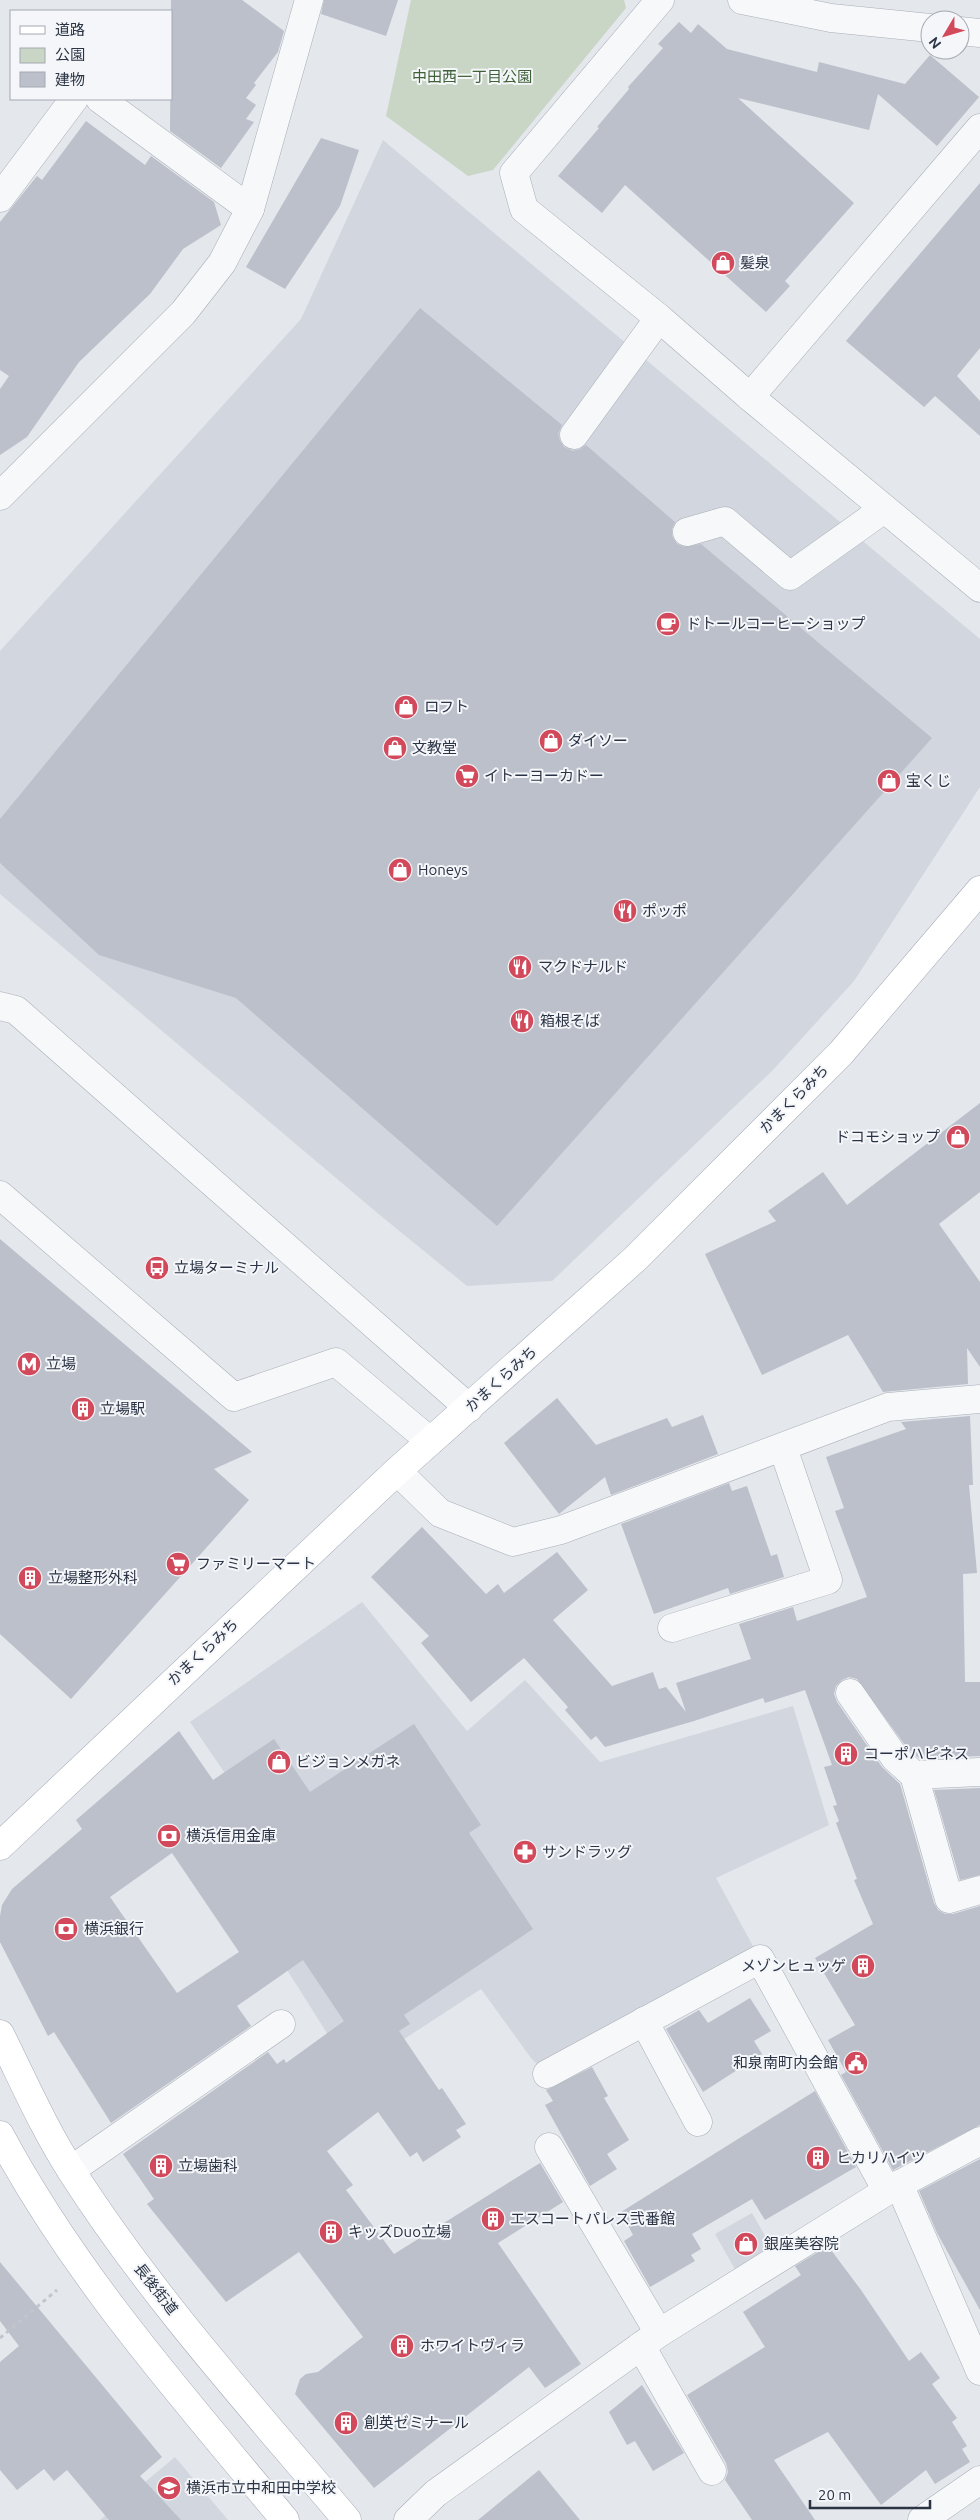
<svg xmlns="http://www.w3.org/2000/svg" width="980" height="2520" font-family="Ubuntu,'Noto Sans JP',sans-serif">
  <rect width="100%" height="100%" fill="#e4e7ec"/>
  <g fill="#d2d6de">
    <path d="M383,140l597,499v148l-126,194 -81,89 -221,211 -85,5 -86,-70 -381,-322v-243l301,-332z"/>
    <path d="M362,1602l105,129 58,-51 75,82 193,-56 36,119 -113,53 44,81 -213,115 -16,-16 -50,-69 -129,84 -85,-135 49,-31 -126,-185z"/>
    <path d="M752,2213l20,35 -36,23 -21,-37z"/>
    <path d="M175,2457l53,63h-128z"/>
  </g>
  <path fill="#c9d6c5" d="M411,0h213l2,8 -133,162 -25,6 -82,-60z"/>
  <g fill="#bbc0ca" fill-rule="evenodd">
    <path d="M171,0h71l42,31 -6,21 -24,31 2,2 -10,13 10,7 -10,14 8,3 -33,46 -51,-37z"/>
    <path d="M324,0h74l-12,36 -65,-22z"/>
    <path d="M679,22l12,11 7,-9 29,25 90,23 2,-10 86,22 25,-29 49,42 -42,49 -59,-52 -9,36 -131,-32 116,105 -69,78 5,5 -24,26 -141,-127 -23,28 -44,-37 41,-48 -2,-1 32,-38 -1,-2 35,-39 -5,-4z"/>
    <path d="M86,121l59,44 6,-9 63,46 7,23 -38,24 -33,45 -71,68 -52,75 -27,18v-66l9,-13 -9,-6v-148l37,-46 5,4z"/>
    <path d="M321,138l38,12 -19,56 -55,83 -39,-22z"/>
    <path d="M980,183v165l-23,28 23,25v35l-45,-40 -11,11 -78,-66z"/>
    <path d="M420,308l142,117 -4,9 2,7 4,6 9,4 7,-2 6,-4 89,77 -3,7v7l5,8 7,3 17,-3 231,194 -435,488 -261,-228 -137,-43 -99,-92v-44z"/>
    <path d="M980,1103v89l-41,32 41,58v85l-13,-19 1,36 -85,8 -35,-57 -86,40 -57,-121 71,-33 -8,-10 55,-39 24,33z"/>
    <path d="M0,1239l252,213 -38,17 35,31 -178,199 -71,-65z"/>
    <path d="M557,1398l39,47 71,-27 5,9 31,-12 15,39 -107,41 -6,-18 -46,37 -55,-71z"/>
    <path d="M970,1416l3,69h-4l8,88 -14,1 2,108h15v74l-60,3 -13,-11 -50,-69 -8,-2 -7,3 -6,6 -2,8 3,8 45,65 18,17 34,119 4,7 7,4h8l27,-8v219l-87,45 -52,-95 5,-3 -18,-32 27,-15 -40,-67 58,-34 -19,-44 3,-1 -21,-56 3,-2 -6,-15 4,-1 -13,-38 8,-2 -27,-75 -40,13 -2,-5 -69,23 -89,26 -9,-11 -5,4 -26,-30 3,-3 -44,-49 -53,44 -50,-59 8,-7 -58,-59 51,-50 64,67 12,-10 6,9 53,-41 31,38 -35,30 59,66 41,-14 6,17 7,-2 20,25 -10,-29 75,-24 -12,-35 54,-17 4,14 70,-24 -32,-86 9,-3 -18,-51 80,-28 -5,-7z"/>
    <path d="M729,1483l3,8 15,-5 24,70 6,-2 7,23 -54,17 -2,-6 -74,26 -33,-90z"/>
    <path d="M414,1724l67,101 -12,8 64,96 -129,86 6,9 -11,7 40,59 3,-2 24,36 -10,6 5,7 -38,25 -6,-10 -7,5 -32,-45 -51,39 26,34 -7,5 48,64 146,-91 23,39 -65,41 83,121 -36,24 -16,-21 -155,121 -79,-94 5,-15 6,-5 12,-2 45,-35 -64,-85 -73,50 -79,-98 7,-5 -31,-45 145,-102 9,12 7,-5 2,4 58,-42 -41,-61 -66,46 14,20 -140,97 -57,-91 -6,4 -48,-94v-26l2,-11 10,-16 70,-60 -6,-9 103,-89 34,49 61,-41 36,53zM172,1853l67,99 -62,41 -67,-96z"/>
    <path d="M980,1788v87l-20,5 -26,-90z"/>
    <path d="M750,1998l21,33 -17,10 8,13 -59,38 -37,-63 33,-19 9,13z"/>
    <path d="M592,2067l16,29 -4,2 25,42 -22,14 10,15 -27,17 -45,-81 8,-4 -7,-11z"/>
    <path d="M815,2091l41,76 -91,53 -13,-21 -60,35 9,15 -10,6 4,6 -45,26 -26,-46 9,-6 -12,-23z"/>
    <path d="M980,2159v151l-43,-77 -18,-42z"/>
    <path d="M828,2246l33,44 48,71 12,-9 19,26 -8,6 25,34 -5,4 15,24 -5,3 8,13 -35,22 -9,-14 -45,35 -53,-73 -54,28 41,60h-63l-27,-40 3,-8 -2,-9 -39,-68 78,-48 -22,-35 58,-37 -6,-9z"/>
    <path d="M0,2262l162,195 -22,19 41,44h-72l-42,-50 -13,11 -10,-12 -27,21 -17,-20v-108l19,-16 -19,-25z"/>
    <path d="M642,2385l42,68 -31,18 -18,-30 -8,4 -18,-33z"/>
    <path d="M539,2470l41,50h-102z"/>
  </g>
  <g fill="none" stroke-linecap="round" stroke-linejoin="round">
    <g stroke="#a9aeb7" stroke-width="29">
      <g id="minor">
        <path d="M660,0l-146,173 10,36 135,109 91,79 230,191"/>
        <path d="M742,0l89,18 99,10"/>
        <path d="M960,31l20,2"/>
        <path d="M100,99l150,110"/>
        <path d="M0,198l74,-99"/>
        <path d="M750,397l230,-269"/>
        <path d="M574,435l85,-117"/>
        <path d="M0,496l183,-183 39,-50 28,-54 59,-209"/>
        <path d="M687,532l38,-11 65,55 94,-67"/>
        <path d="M0,1006l16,4 453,398"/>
        <path d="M0,1195l234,202 102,-35 94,79"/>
        <path d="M397,1471l43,42 73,29 48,-12 327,-123 92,-8"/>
        <path d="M672,1628l156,-48 -45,-132"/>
        <path d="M850,1693l45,65 19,17 66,-3"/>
        <path d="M914,1775l35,124 31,-9"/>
        <path d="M644,2021l54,101"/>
        <path d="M547,2074l213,-115 127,232"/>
        <path d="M549,2147l110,186"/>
        <path d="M71,2170l210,-146"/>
        <path d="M899,2184l81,187"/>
        <path d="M641,2346l71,125"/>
        <path d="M408,2520l28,-27 223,-160 228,-142 93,-50"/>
        <path d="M922,2520l58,-40"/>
      </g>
    </g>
    <g stroke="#a3abb8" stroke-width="29">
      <g id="major">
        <path d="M0,1846l397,-375 238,-212 206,-206 139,-163"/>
        <path d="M0,2034c23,46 44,95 72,138 80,125 180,235 275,348"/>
        <path d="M0,2135c76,142 183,262 285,385"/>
      </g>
    </g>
    <path stroke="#c2c5cb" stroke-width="3" stroke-dasharray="4 4" stroke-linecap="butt" d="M0,2338l57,-48"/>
    <use href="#minor" stroke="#f7f8fa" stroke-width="28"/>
    <use href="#major" stroke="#fff" stroke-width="28"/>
  </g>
  <defs>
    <g id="shop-disc" transform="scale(1.25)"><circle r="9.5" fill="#d1495b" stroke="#f4f6f9"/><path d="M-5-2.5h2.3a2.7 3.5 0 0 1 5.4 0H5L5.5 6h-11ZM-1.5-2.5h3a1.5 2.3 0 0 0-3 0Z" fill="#fff"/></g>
    <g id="cafe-disc" transform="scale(1.25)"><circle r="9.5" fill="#d1495b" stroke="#f4f6f9"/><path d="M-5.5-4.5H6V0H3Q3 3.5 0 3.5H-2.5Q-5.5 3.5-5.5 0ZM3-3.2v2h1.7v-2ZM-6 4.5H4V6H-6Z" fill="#fff"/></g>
    <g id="supermarket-disc" transform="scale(1.25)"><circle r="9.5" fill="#d1495b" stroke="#f4f6f9"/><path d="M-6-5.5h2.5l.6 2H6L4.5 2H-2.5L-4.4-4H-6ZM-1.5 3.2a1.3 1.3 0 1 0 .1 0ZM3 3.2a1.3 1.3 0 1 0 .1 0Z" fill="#fff"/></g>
    <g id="restaurant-disc" transform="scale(1.25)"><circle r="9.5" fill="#d1495b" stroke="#f4f6f9"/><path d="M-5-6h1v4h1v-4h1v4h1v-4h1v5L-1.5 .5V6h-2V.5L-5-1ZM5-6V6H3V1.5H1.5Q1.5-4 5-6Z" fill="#fff"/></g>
    <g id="bus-disc" transform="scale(1.25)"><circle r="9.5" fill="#d1495b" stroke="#f4f6f9"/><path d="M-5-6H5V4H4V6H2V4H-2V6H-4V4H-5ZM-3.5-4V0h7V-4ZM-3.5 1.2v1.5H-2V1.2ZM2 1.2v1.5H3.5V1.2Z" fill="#fff"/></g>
    <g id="metro-disc" transform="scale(1.25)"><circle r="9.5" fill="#d1495b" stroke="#f4f6f9"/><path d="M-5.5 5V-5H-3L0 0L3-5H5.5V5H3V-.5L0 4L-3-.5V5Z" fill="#fff"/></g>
    <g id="building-disc" transform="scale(1.25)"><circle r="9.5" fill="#d1495b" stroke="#f4f6f9"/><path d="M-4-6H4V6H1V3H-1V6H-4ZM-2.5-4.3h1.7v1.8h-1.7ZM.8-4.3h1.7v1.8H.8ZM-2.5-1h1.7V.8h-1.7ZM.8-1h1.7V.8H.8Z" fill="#fff"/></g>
    <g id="bank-disc" transform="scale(1.25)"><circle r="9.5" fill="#d1495b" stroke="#f4f6f9"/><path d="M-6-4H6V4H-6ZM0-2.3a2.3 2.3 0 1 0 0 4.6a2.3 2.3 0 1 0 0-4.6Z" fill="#fff"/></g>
    <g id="pharmacy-disc" transform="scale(1.25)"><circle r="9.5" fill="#d1495b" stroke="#f4f6f9"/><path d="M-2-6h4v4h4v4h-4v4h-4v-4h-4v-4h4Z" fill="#fff"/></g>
    <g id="civic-disc" transform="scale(1.25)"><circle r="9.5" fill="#d1495b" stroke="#f4f6f9"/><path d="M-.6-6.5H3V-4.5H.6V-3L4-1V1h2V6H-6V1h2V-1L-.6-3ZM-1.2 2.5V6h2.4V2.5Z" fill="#fff"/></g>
    <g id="school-disc" transform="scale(1.25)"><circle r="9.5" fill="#d1495b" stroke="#f4f6f9"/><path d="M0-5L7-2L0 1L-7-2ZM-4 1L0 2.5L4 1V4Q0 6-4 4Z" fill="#fff"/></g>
  </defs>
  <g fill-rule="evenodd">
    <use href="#shop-disc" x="723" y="263"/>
    <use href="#cafe-disc" x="668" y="624"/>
    <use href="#shop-disc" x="406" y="707"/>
    <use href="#shop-disc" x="551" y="741"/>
    <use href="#shop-disc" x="395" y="748"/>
    <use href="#supermarket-disc" x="467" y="776"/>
    <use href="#shop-disc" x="889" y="781"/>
    <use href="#shop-disc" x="400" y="870"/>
    <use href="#restaurant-disc" x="625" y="911"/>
    <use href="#restaurant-disc" x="520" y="967"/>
    <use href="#restaurant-disc" x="522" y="1021"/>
    <use href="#shop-disc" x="958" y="1137"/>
    <use href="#bus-disc" x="157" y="1268"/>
    <use href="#metro-disc" x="29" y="1364"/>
    <use href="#building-disc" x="83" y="1409"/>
    <use href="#supermarket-disc" x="178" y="1564"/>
    <use href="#building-disc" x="30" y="1578"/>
    <use href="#building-disc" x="846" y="1754"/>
    <use href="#shop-disc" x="279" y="1762"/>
    <use href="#bank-disc" x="169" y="1836"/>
    <use href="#pharmacy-disc" x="525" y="1852"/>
    <use href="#bank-disc" x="66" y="1929"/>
    <use href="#building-disc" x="863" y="1966"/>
    <use href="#civic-disc" x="856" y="2063"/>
    <use href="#building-disc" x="818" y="2158"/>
    <use href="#building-disc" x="161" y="2166"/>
    <use href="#building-disc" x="493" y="2219"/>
    <use href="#building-disc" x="331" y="2232"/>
    <use href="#shop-disc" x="746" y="2244"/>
    <use href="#building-disc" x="402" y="2346"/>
    <use href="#building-disc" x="346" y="2423"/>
    <use href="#school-disc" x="169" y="2488"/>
  </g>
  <g text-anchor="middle" stroke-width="4" stroke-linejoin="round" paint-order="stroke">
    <g font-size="15" fill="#3f6138" stroke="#f4f6f9">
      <text x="472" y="82">中田西一丁目公園</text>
    </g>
    <g font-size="15" fill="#2b3445" stroke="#f4f6f9" text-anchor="start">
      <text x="740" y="268">髪泉</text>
      <text x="686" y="629">ドトールコーヒーショップ</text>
      <text x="424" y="712">ロフト</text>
      <text x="568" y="746">ダイソー</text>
      <text x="412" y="753">文教堂</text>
      <text x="484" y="781">イトーヨーカドー</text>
      <text x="906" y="786">宝くじ</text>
      <text x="418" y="875">Honeys</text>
      <text x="642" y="916">ポッポ</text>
      <text x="538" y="972">マクドナルド</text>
      <text x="540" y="1026">箱根そば</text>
      <text x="940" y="1142" text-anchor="end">ドコモショップ</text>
      <text x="174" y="1273">立場ターミナル</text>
      <text x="46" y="1369">立場</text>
      <text x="100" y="1414">立場駅</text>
      <text x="196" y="1569">ファミリーマート</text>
      <text x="48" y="1583">立場整形外科</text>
      <text x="864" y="1759">コーポハピネス</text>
      <text x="296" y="1767">ビジョンメガネ</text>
      <text x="186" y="1841">横浜信用金庫</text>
      <text x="542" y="1857">サンドラッグ</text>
      <text x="84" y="1934">横浜銀行</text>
      <text x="846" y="1971" text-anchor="end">メゾンヒュッゲ</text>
      <text x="838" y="2068" text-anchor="end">和泉南町内会館</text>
      <text x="836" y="2163">ヒカリハイツ</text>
      <text x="178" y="2171">立場歯科</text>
      <text x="510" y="2224">エスコートパレス弐番館</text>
      <text x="348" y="2237">キッズDuo立場</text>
      <text x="764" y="2249">銀座美容院</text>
      <text x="420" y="2351">ホワイトヴィラ</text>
      <text x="364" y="2428">創英ゼミナール</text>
      <text x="186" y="2493">横浜市立中和田中学校</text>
    </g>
    <g font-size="15" fill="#2b3445" stroke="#f4f6f9">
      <text transform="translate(794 1099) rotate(-45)" y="5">かまくらみち</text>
      <text transform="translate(501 1379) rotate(-42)" y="5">かまくらみち</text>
      <text transform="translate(203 1652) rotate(-43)" y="5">かまくらみち</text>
      <text transform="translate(156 2289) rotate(52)" y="5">長後街道</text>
    </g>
  </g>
  <rect x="10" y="10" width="162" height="90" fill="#f4f6f9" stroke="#a4a8b1"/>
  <rect x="20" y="26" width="25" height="8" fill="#ffffff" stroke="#a4a8b1"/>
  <text x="55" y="35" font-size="15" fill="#2b3445">道路</text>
  <rect x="20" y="48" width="25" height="15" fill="#c9d6c5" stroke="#a4a8b1"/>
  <text x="55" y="60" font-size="15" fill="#2b3445">公園</text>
  <rect x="20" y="72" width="25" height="15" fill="#bbc0ca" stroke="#a4a8b1"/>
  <text x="55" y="85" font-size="15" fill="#2b3445">建物</text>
  <g transform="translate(945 35) rotate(232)"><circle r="24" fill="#f4f6f9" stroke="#a4a8b1"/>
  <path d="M0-4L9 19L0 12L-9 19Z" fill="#d1495b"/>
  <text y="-8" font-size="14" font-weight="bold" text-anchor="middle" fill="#2b3445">N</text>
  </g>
  <path d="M810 2500v8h120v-8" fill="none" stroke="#2b3445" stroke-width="2.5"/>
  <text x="818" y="2500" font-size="15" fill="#2b3445" stroke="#f4f6f9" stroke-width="4" paint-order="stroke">20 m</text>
</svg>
